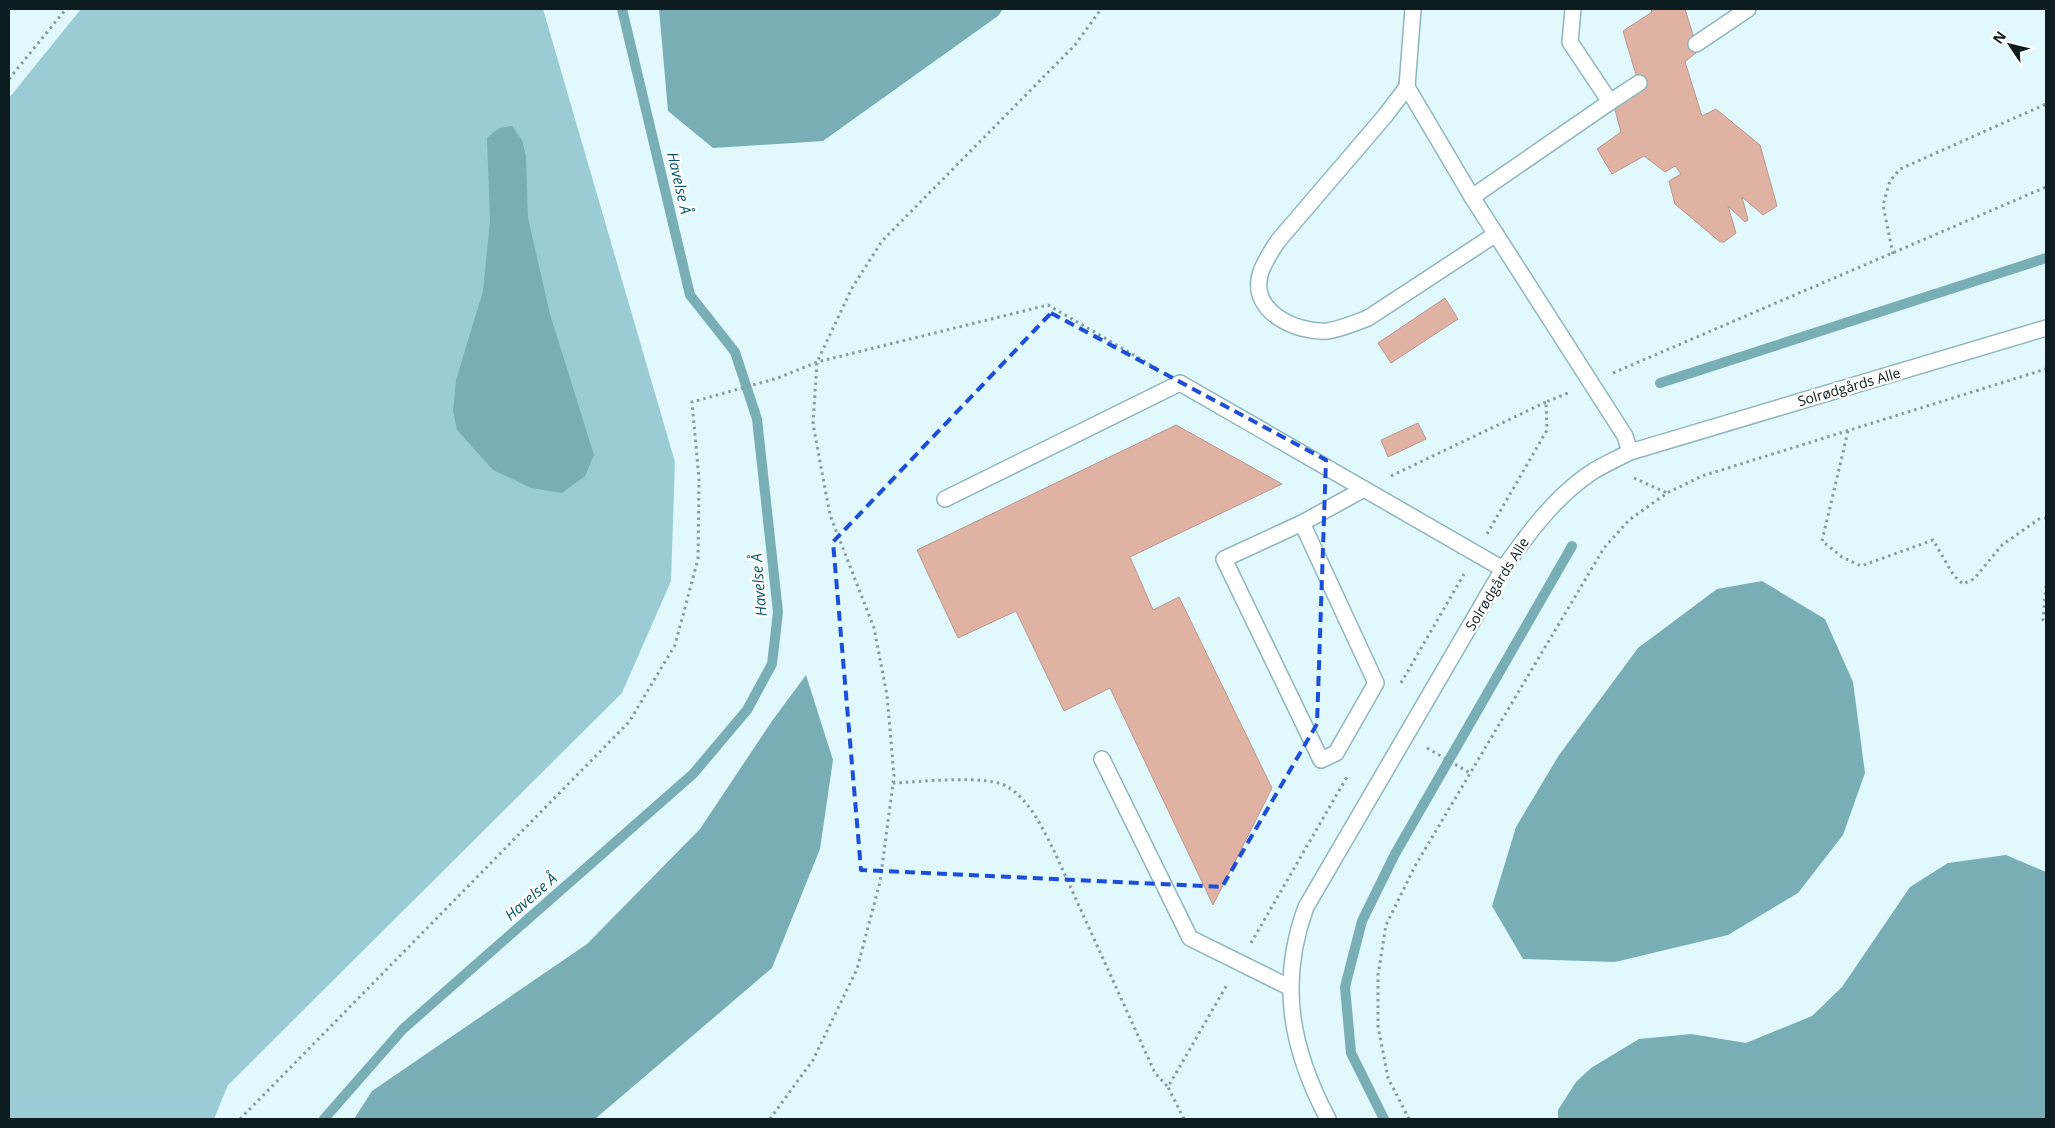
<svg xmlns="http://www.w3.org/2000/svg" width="2055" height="1128" font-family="'Open Sans',sans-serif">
  <rect width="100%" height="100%" fill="#e1f8fd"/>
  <path fill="#9bccd5" d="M81,9h462l132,453 -4,119 -49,112 -394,392 -14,34h-205v-1021z"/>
  <g fill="#7aaeb7">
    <path d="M659,9h344l-5,7 -175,125 -110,7 -45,-37z"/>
    <path d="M512,126l10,14 4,16 2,62 22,96 44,141 -9,21 -23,17 -31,-5 -38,-18 -36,-40 -4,-19 3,-31 27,-89 7,-71 -3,-82 12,-10z"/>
    <path d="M1762,581l63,38 28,63 12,91 -22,62 -45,58 -70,42 -113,27 -92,-3 -31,-53 24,-79 43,-72 79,-107 79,-59z"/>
    <path d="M806,675l27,85 -13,89 -48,119 -177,151h-241l18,-28 215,-147 113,-115 72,-108z"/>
    <path d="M2006,855l40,17v247h-488v-9l18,-28 15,-14 48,-29 52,-5 55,9 66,-27 30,-29 68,-100 38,-24z"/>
  </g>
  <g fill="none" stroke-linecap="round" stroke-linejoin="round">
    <g stroke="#7aaeb7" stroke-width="10">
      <path d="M1660,383l386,-125"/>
      <path d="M324,1119l79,-90 290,-255 54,-64 25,-46 6,-52 -21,-193 -22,-67 -45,-57 -68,-286"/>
      <path d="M1384,1119l-33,-66 -6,-66 17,-66 33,-67 177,-308"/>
    </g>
  </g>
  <g fill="#dfb2a3" stroke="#b9988d">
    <path d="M1651,9h34l13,42 -13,11 17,54 14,-7 44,36 17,61 -14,9 -21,-18 6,23 -3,2 -17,-16 8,27 -12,9h-4l-45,-38 -6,-23 12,-7 -6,-8 -10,6 -21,-16 -32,18 -15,-25 24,-17 -7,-26 26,-18 -17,-57 29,-19z"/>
    <path d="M1445,298l13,21 -67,44 -13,-20z"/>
    <path d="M1418,423l8,16 -38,18 -7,-17z"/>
    <path d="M1176,425l106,59 -152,73 23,53 26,-13 93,191 -59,117 -103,-217 -46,23 -48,-100 -58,27 -41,-88z"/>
  </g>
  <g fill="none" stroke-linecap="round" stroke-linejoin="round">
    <g stroke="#90b6bd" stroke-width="18">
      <g id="lane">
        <path d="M1573,9l-3,33 40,60 29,-19"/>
        <path d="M1696,44l52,-35"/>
        <path d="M1407,87l6,-78"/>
        <path d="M1610,102l-138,95 153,239 5,16"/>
        <path d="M1472,197l-65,-110 -22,29 -107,125c-7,11 -15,22 -18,34 -10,37 37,58 67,56 14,-2 28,-8 41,-13l128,-84"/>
        <path d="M945,499l235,-116 323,186"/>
        <path d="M1302,523l74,160 -40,70 -15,7 -97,-201 78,-36 62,-34"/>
        <path d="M1102,759l88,179 101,50"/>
        <path d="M1328,1119c-37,-70 -50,-136 -22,-212l197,-338c24,-34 51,-71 86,-95 13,-9 28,-15 41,-22l416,-124"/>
      </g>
    </g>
    <g stroke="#889ca0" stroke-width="3" stroke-dasharray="2.5 4" stroke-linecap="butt">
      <path d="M9,79l57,-70"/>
      <path d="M1893,254l-10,-49 7,-24 10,-12 146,-65"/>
      <path d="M1613,373l433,-186"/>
      <path d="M1848,431l-26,110 20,16 19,9 72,-26 21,36 9,8 11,-5 28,-34 37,-26 7,-1"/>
      <path d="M1391,476l155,-74"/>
      <path d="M1634,478l33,15"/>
      <path d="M1487,534l60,-104 -1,-28 22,-9"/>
      <path d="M2046,586l-3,34 3,2"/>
      <path d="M1401,683l63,-109"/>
      <path d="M1427,748l43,25"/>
      <path d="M893,783c26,-1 95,-9 115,4 22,13 36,44 47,66l100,220 13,14"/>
      <path d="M1251,943l97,-168"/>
      <path d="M240,1119l389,-397 46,-77 23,-86 1,-80 -7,-77 86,-24 39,-16 231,-57 108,63"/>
      <path d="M770,1119l43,-59 44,-91 23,-87 14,-106 -7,-81 -13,-67 -44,-113 -17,-91 4,-62 35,-74 30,-47 193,-196 26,-36"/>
      <path d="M1184,1119l-16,-32 60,-104"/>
      <path d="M1409,1119l-21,-41 -10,-52v-51l8,-50 29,-59 189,-318 25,-28 38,-27 35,-17 344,-107"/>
    </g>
    <use href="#lane" stroke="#fff" stroke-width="15"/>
  </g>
  <path fill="none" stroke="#1d4ed8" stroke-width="4" stroke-dasharray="10 6" stroke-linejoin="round" d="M1051,313l275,147 -9,264 -95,163 -361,-17 -28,-328z"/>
  <g text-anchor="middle" stroke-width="5" stroke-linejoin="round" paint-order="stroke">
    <g font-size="14" fill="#0d1c1f" stroke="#fff">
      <text transform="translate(1849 387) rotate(-16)" y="5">Solrødgårds Alle</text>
      <text transform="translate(1497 584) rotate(-58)" y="5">Solrødgårds Alle</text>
    </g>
    <g font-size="15" font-style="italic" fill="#075560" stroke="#fff">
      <text transform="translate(679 183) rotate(77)" y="5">Havelse Å</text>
      <text transform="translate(759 585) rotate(-95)" y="5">Havelse Å</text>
      <text transform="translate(531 897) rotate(-41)" y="5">Havelse Å</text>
    </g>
  </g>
  <rect width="2055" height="1128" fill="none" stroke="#0d1c1f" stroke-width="20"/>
  <g transform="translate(2010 45) rotate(305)" stroke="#ffffff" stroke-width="4" paint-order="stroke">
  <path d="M0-4L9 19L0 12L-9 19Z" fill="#0d1c1f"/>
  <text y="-8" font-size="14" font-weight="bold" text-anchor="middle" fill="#0d1c1f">N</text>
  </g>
</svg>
